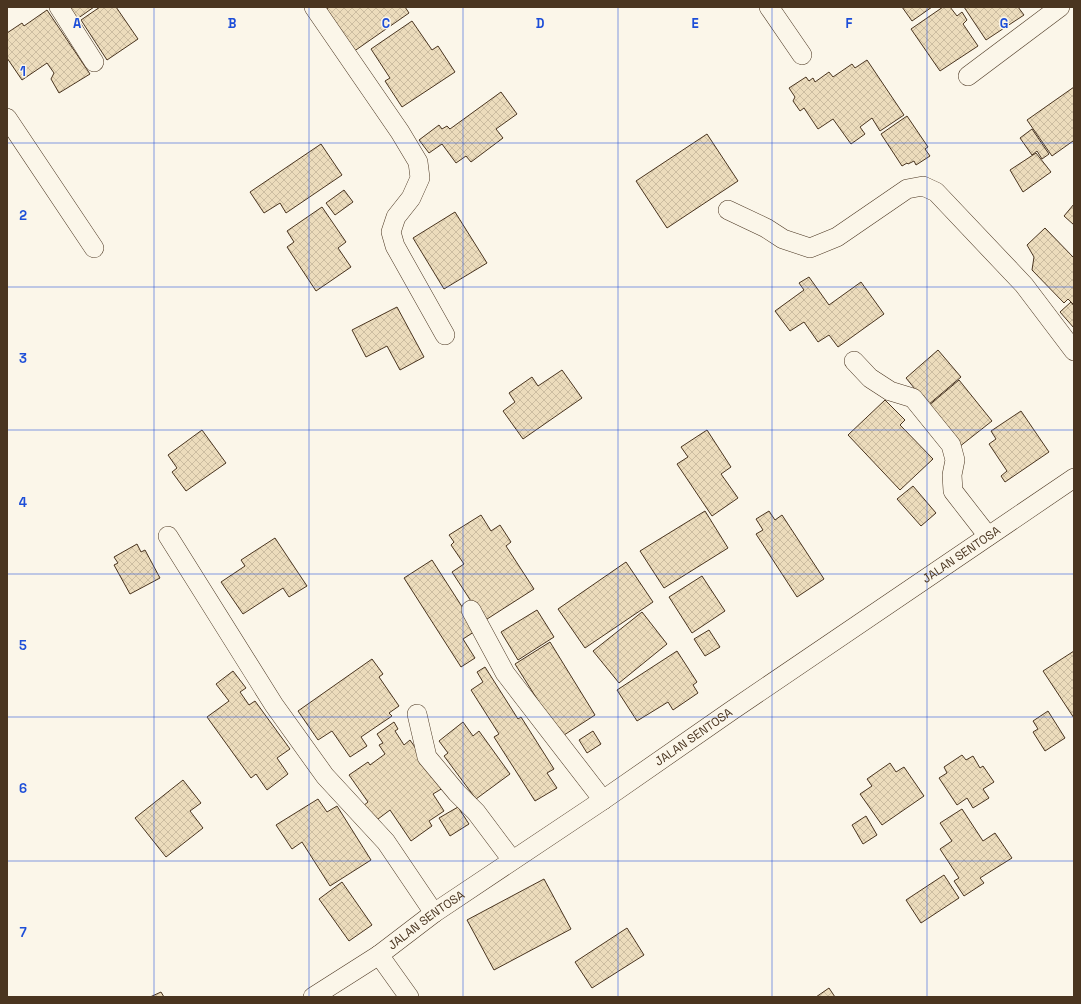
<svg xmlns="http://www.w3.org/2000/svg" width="1081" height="1004" font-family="'Space Grotesk',sans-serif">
  <defs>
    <pattern id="building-cross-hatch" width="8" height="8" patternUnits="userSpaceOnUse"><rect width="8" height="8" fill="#ecdcbc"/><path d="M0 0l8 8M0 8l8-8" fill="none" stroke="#ccbda1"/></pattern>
  </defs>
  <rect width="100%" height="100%" fill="#fbf6e9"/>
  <g fill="url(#building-cross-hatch)" stroke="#4a3520">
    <path d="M69,7h25l-17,12z"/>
    <path d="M100,7h16l22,32 -31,21 -26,-40z"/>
    <path d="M329,7h76l4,6 -56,39 -29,-41z"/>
    <path d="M902,7h30l-20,14z"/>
    <path d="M943,7h7l7,9 5,-4 5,8 -4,4 15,22 -38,25 -29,-42z"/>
    <path d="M964,7h54l6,8 -38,25z"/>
    <path d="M47,10l43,64 -31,19 -8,-14 3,-6 -7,-10 -25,17 -15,-22v-25l15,-10 2,3z"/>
    <path d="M412,21l20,29 6,-4 17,26 -53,35 -17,-26 5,-3 -19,-29z"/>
    <path d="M867,60l37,55 -24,16 -8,-13 -12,9 5,7 -14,10 -18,-25 -15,10 -14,-21 -4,3 -7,-10 2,-4 -6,-9 17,-11 3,4 4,-3 2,4 14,-10 4,5 19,-13 3,4z"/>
    <path d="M1074,87v55l-1,-1 -21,15 -25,-36z"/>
    <path d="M501,92l16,22 -21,15 7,9 -32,24 -5,-6 -10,7 -14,-19 -13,9 -10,-13 20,-15 3,4 5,-3 3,3z"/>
    <path d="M907,116l21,31 -3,2 5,7 -14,9 -2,-4 -6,3 -1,-1 -5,3 -21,-32z"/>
    <path d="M1032,129l17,25 -7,5 -5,-8 -5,4 -12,-17z"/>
    <path d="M707,134l31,47 -71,47 -31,-47z"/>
    <path d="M321,144l21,31 -56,38 -6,-10 -16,10 -14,-21z"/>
    <path d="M1036,153l15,19 -28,20 -13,-22z"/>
    <path d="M344,190l9,12 -18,13 -9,-12z"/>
    <path d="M1074,204v21l-10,-9z"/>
    <path d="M322,207l24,35 -8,6 13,19 -35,24 -29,-44 7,-5 -7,-11z"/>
    <path d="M455,212l32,51 -43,26 -31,-51z"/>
    <path d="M1045,228l29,30v47l-6,-6 -4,4 -32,-33 2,-13 -7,-12z"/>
    <path d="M809,277l20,28 32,-23 23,32 -46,33 -9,-12 -11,7 -14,-20 -14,9 -15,-20 29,-21 -5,-7z"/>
    <path d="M1071,302l3,4v22l-14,-16z"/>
    <path d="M397,307l27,50 -24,13 -13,-24 -21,11 -14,-27z"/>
    <path d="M938,350l23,27 -33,28 -22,-27z"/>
    <path d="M562,370l20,28 -59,41 -20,-28 12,-9 -6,-9 23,-16 6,9z"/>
    <path d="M959,380l33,41 -33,26 -32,-40z"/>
    <path d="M885,400l20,20 -5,5 33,34 -33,31 -52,-55z"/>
    <path d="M1021,411l28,41 -44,30 -4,-6 6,-5 -18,-27 7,-5 -5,-8z"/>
    <path d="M202,430l24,33 -40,28 -14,-19 5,-4 -9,-13z"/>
    <path d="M707,430l24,37 -10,7 17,24 -26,18 -35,-52 11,-7 -7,-10z"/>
    <path d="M913,486l23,27 -15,13 -24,-27z"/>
    <path d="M705,511l23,37 -64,40 -24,-37z"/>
    <path d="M769,511l6,9 7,-5 42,64 -27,18 -41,-63 7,-4 -7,-11z"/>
    <path d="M481,515l10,16 9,-6 11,17 -5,4 28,43 -50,32 -32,-49 12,-8 -13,-19 3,-3 -5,-7z"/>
    <path d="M275,538l32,48 -18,11 -6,-9 -40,26 -22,-32 24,-16 -4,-6z"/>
    <path d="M137,544l4,8 4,-2 15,28 -30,16 -16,-29 4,-2 -4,-6z"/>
    <path d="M432,560l45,70 -14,9 12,19 -14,9 -57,-89z"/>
    <path d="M626,562l27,40 -68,46 -27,-39z"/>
    <path d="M702,576l23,35 -33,22 -23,-36z"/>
    <path d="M537,610l17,27 -36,23 -17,-28z"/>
    <path d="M642,612l25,32 -48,39 -26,-32z"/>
    <path d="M709,630l11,17 -15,9 -11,-17z"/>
    <path d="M550,642l45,73 -34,22 -46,-73z"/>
    <path d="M677,651l20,31 -4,3 5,8 -25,17 -5,-8 -31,19 -20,-31z"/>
    <path d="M1074,651v67l-31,-47z"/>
    <path d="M372,659l11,15 -4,3 20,29 -10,7 3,3 -31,21 6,9 -17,11 -18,-26 -14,9 -20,-29z"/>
    <path d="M485,667l33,52 3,-2 33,52 -7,4 10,15 -22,13 -41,-64 5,-3 -28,-44 12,-8 -6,-10z"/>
    <path d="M233,671l13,17 -6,4 9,13 6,-4 35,48 -13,9 11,16 -21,16 -11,-16 -5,4 -44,-61 22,-16 -13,-17z"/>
    <path d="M1048,711l17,27 -20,13 -12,-19 5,-3 -5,-8z"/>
    <path d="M394,722l4,7 -3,2 9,14 6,-5 33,48 -10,6 11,17 -15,10 3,5 -21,15 -21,-31 -16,12 -11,-16 5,-4 -19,-27 19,-13 2,3 15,-11 -6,-9 4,-2 -6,-9z"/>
    <path d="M463,722l10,14 6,-5 31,43 -34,25 -32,-43 4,-3 -9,-12z"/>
    <path d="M593,731l8,13 -14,9 -8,-13z"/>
    <path d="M962,755l4,5 7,-4 7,12 3,-2 11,16 -11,7 6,9 -16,10 -6,-10 -10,7 -18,-27 8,-5 -3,-6z"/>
    <path d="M890,763l6,9 8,-5 20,29 -42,29 -22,-31 12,-8 -5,-7z"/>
    <path d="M183,780l18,23 -11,8 13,17 -37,29 -31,-39z"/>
    <path d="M318,799l9,13 10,-6 34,54 -41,26 -28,-44 -10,7 -16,-24z"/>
    <path d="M458,807l11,17 -19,12 -11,-18z"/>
    <path d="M962,809l21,32 12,-8 17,25 -32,20 4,5 -20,13 -10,-15 5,-3 -19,-29 12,-8 -12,-18z"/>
    <path d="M866,816l11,19 -14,9 -11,-19z"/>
    <path d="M944,875l15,23 -38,25 -15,-23z"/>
    <path d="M544,879l27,50 -77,41 -27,-50z"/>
    <path d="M342,882l30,43 -23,16 -30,-42z"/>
    <path d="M627,928l17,27 -52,33 -17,-26z"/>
    <path d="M829,988l6,9h-19z"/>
    <path d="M161,992l3,5h-14z"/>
  </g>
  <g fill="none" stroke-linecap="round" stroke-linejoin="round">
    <g stroke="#4a3520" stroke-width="20">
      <g id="street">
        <path d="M59,7l35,55"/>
        <path d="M314,7l86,125 18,30 2,16 -9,20 -15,19 -5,15 4,14 50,89"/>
        <path d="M769,7l33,48"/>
        <path d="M968,76l92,-69"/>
        <path d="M7,118l87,130"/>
        <path d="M728,210l38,18 17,11 27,9 27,-11 70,-48 16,-3 13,6 88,93 50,66"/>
        <path d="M854,361l16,17 20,13 23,7 38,47 4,15 -3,15 1,16 35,45"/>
        <path d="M168,536l106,169 51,71 61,66 48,71"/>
        <path d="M471,610l34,63 98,127"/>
        <path d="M417,714l10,43 30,36 19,19 36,48"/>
        <path d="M379,955l30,42"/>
        <path id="s1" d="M313,997l66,-42 55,-42 169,-113 128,-89 343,-233"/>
      </g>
    </g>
    <use href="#street" stroke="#fbf6e9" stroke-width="19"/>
  </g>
  <path fill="none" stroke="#1d4ed8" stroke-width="1" stroke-opacity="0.55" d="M154,7v990M309,7v990M463,7v990M618,7v990M772,7v990M927,7v990M7,143h1067M7,287h1067M7,430h1067M7,574h1067M7,717h1067M7,861h1067"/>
  <g text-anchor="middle" stroke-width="3" stroke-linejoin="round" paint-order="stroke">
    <g font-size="12" fill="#4a3520" stroke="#fbf6e9">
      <text dy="4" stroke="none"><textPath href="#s1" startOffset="785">JALAN SENTOSA</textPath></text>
      <text dy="4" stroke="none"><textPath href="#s1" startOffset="461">JALAN SENTOSA</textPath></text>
      <text dy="4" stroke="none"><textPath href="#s1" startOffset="137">JALAN SENTOSA</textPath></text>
    </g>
  </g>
  <g font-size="13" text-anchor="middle" font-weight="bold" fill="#1d4ed8" stroke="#fbf6e9" stroke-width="3" stroke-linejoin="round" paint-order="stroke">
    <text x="77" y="28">A</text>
    <text x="232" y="28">B</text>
    <text x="386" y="28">C</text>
    <text x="540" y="28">D</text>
    <text x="695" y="28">E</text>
    <text x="849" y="28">F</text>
    <text x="1004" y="28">G</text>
    <text x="23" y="76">1</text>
    <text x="23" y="220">2</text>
    <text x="23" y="363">3</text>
    <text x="23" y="507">4</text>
    <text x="23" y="650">5</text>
    <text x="23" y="793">6</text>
    <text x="23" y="937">7</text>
  </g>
  <rect width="1081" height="1004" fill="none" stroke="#4a3520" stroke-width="16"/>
</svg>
